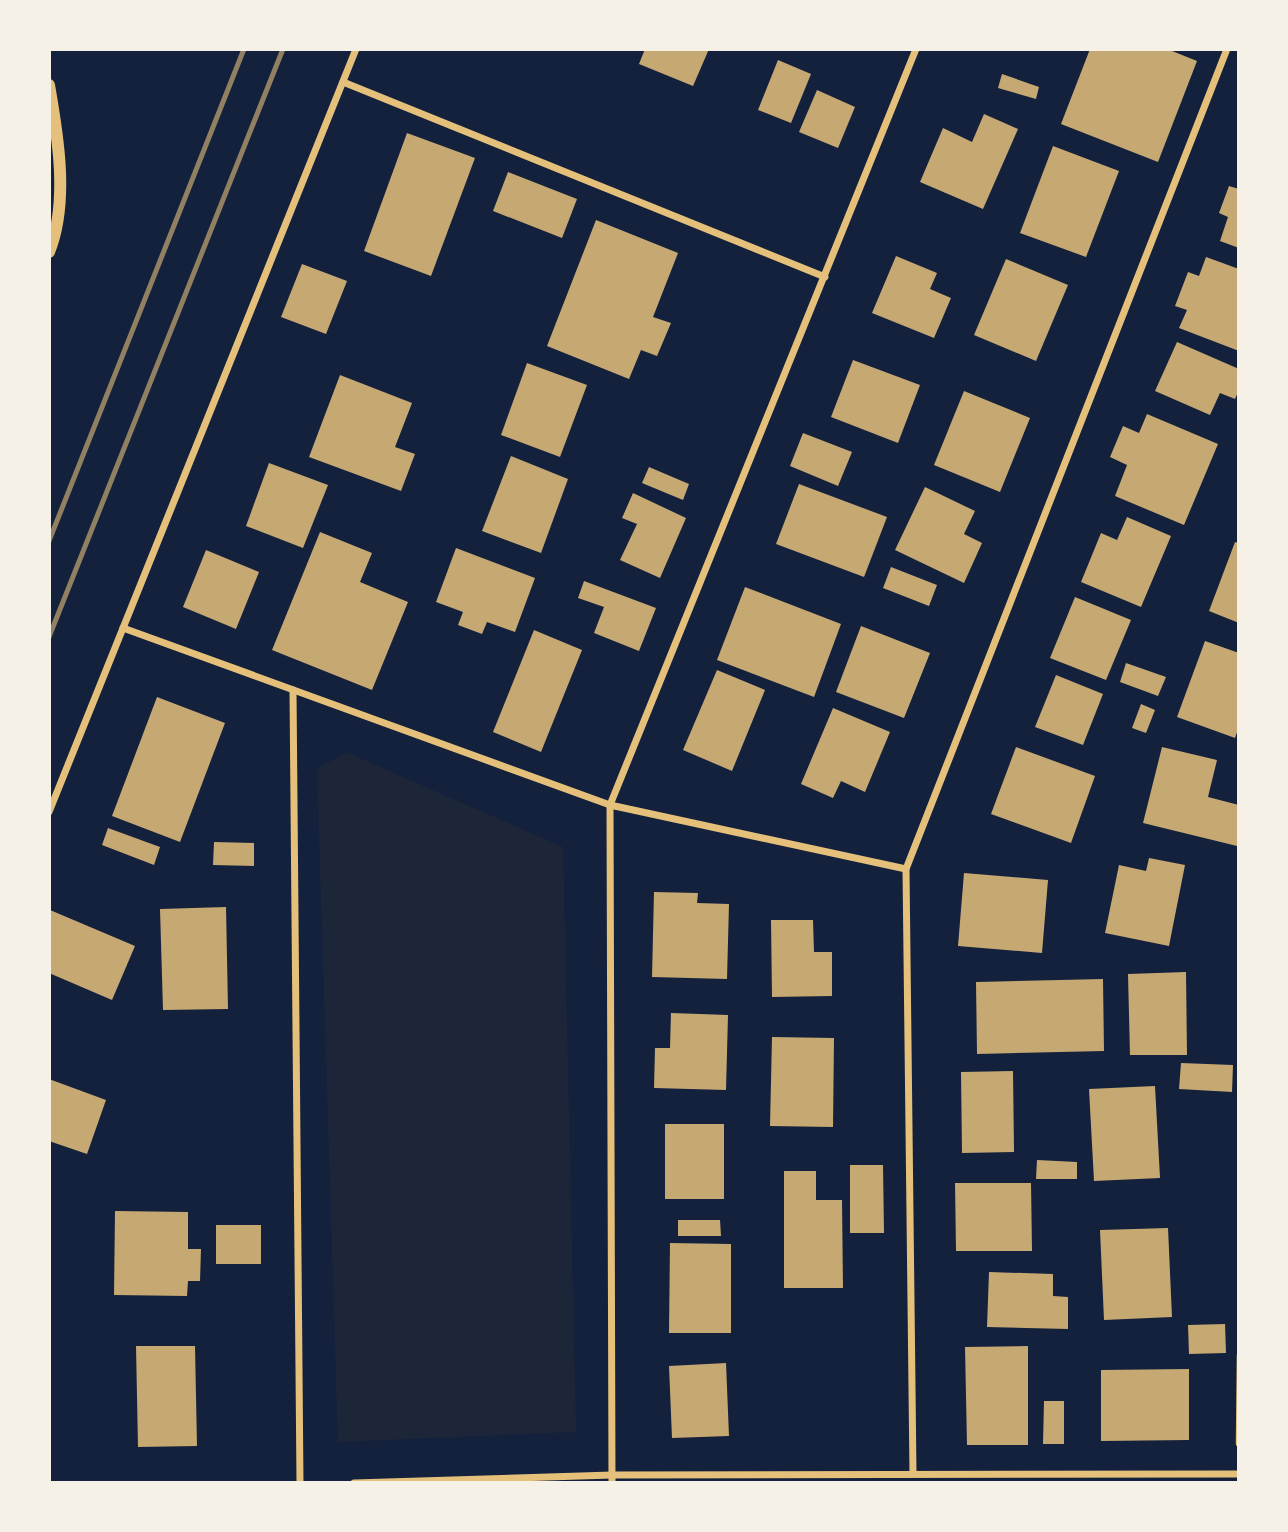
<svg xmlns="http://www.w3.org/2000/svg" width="1288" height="1532" font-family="Manrope,sans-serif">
  <rect width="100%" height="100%" fill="#14213d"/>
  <path fill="#1d2539" d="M346,752l217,95 13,585 -238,10 -21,-673z"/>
  <g fill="#c6a872">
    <path d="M645,49h64l-16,37 -54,-22z"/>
    <path d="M1090,49h77l30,12 -39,101 -97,-38z"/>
    <path d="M778,60l33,14 -20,49 -33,-13z"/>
    <path d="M1002,74l37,13 -3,12 -38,-11z"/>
    <path d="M817,90l38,17 -17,41 -39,-16z"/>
    <path d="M984,114l34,15 -35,80 -63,-27 23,-54 29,14z"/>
    <path d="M407,133l68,25 -44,118 -67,-25z"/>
    <path d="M1053,146l66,25 -33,86 -66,-24z"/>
    <path d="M508,172l69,27 -15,39 -69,-27z"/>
    <path d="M1229,186l10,3v59l-19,-7 8,-24 -9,-4z"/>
    <path d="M596,220l82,33 -25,64 18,6 -14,33 -16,-6 -12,29 -82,-33z"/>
    <path d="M896,256l41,17 -7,16 21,9 -17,40 -62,-25z"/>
    <path d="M1206,257l33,12v82l-60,-23 8,-18 -12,-4 13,-34 11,4z"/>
    <path d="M1006,259l62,26 -32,76 -62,-26z"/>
    <path d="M302,264l45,17 -21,53 -45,-17z"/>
    <path d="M1177,342l62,27v21l-4,9 -15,-6 -10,22 -55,-24z"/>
    <path d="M853,360l67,25 -22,58 -67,-26z"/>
    <path d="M527,363l60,22 -27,72 -59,-22z"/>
    <path d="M340,375l72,28 -17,44 20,7 -14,37 -92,-34z"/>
    <path d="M964,391l66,27 -30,74 -66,-27z"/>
    <path d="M1147,414l71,30 -34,81 -69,-29 12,-31 -17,-8 13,-31 16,7z"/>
    <path d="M803,433l49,19 -14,34 -48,-20z"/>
    <path d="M511,456l57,23 -27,74 -59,-22z"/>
    <path d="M269,463l59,22 -25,63 -57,-22z"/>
    <path d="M649,467l40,17 -6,16 -41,-17z"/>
    <path d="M799,484l88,33 -23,60 -88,-33z"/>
    <path d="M925,487l50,24 -11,23 18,9 -18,40 -69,-33z"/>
    <path d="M633,493l53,25 -26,60 -40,-18 17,-36 -15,-6z"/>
    <path d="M1127,517l44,19 -30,71 -60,-25 20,-49 16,7z"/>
    <path d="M320,532l52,21 -12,29 48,20 -36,88 -100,-40z"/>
    <path d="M1235,542l4,1v80l-30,-12z"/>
    <path d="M456,548l79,30 -20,54 -28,-10 -5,12 -24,-9 5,-13 -27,-10z"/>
    <path d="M206,550l53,22 -23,57 -53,-22z"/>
    <path d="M891,567l46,18 -8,21 -46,-18z"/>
    <path d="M584,581l72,27 -17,43 -45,-18 10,-26 -26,-9z"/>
    <path d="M745,587l96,37 -27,73 -97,-37z"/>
    <path d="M1075,597l56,23 -25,60 -56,-22z"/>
    <path d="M861,626l69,27 -26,65 -68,-26z"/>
    <path d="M534,630l48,20 -41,102 -48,-20z"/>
    <path d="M1205,641l34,12v74l-4,11 -58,-21z"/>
    <path d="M1126,663l40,14 -8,19 -38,-14z"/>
    <path d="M717,670l48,20 -33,81 -49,-21z"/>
    <path d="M1056,675l47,19 -20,51 -48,-18z"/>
    <path d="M157,697l68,26 -45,119 -68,-26z"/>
    <path d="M1141,704l14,6 -9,23 -14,-5z"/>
    <path d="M833,708l57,24 -25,60 -24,-11 -8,17 -32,-14z"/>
    <path d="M1016,747l79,29 -24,67 -80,-29z"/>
    <path d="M1162,747l55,13 -9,37 31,8 -2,41 -94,-23z"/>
    <path d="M108,828l52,19 -6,18 -52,-20z"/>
    <path d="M214,842l40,1v23l-41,-1z"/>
    <path d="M1149,858l36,7 -16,81 -64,-13 14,-68 27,6z"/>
    <path d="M964,873l84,7 -6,73 -84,-7z"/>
    <path d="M654,892l44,1 -1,10 32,1 -2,75 -75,-2z"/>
    <path d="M226,907l2,102 -65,1 -3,-101z"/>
    <path d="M50,910l85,36 -23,54 -63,-27z"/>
    <path d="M771,920h42l1,32h18v44l-60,1z"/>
    <path d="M1186,972l1,83h-57l-2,-81z"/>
    <path d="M1103,979l1,72 -127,3 -1,-72z"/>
    <path d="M671,1013l57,2 -2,75 -72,-2 1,-40h15z"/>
    <path d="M772,1037l62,1 -1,89 -63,-1z"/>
    <path d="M1181,1063l52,2 -1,27 -53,-3z"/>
    <path d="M1013,1071l1,81 -52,1 -1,-81z"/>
    <path d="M49,1079l57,21 -19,54 -38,-13z"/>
    <path d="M1155,1086l5,92 -66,3 -5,-92z"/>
    <rect x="665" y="1124" width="59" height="75"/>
    <path d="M1037,1160l40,2v17h-41z"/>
    <path d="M850,1165h33l1,68h-34z"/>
    <path d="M784,1171h32v29h26l1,88h-59z"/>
    <path d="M955,1183h76l1,68h-76z"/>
    <path d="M115,1211l73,1v37h13l-1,32h-12l-1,15 -73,-1z"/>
    <path d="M678,1220h42l1,16h-43z"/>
    <rect x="216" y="1225" width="45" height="39"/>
    <path d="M1168,1228l4,89 -68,3 -4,-90z"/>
    <path d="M670,1243l61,1v89h-62z"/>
    <path d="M989,1272l64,2v22l15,1v32l-81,-2z"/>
    <path d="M1225,1324l1,29 -37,1 -1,-29z"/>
    <path d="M136,1346h59l2,100 -59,1z"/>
    <path d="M1028,1346v99h-61l-2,-98z"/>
    <path d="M726,1363l3,73 -57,2 -3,-72z"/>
    <path d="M1189,1369v71l-88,1v-71z"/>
    <path d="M1044,1401h20v43h-21z"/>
  </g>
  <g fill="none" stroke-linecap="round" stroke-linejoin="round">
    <path stroke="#e5c07b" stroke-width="4.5" d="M1238,1444l1,-89"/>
    <g stroke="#e5c07b" stroke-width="7">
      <path d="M343,82l482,195"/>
      <path d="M123,628l487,177 296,64"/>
      <path d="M293,690l7,793"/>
      <path d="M49,812l307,-763"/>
      <path d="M913,1474l-7,-605 321,-820"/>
      <path d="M354,1483l258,-8 627,-1"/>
      <path d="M612,1483l-2,-678 306,-756"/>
    </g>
    <path stroke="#e5c07b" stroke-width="12" d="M49,85c9,51 20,118 0,167"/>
    <g stroke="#918062" stroke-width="5">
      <path d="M49,541l195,-492"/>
      <path d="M49,637l234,-588"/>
    </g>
  </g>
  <rect width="1288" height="1532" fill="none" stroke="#f6f1e7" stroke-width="102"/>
</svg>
